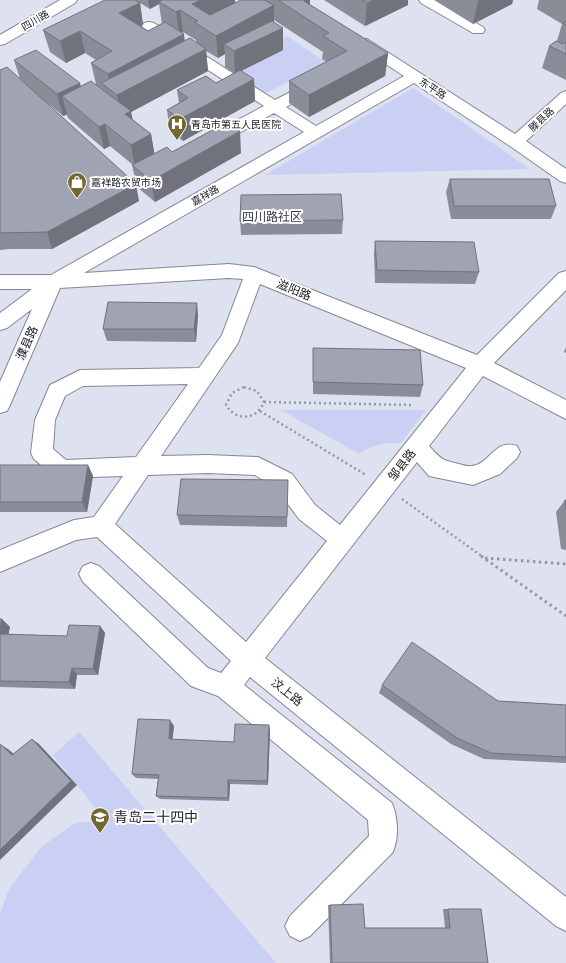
<svg xmlns="http://www.w3.org/2000/svg" width="566" height="963" font-family="Cabin,'Noto Sans SC',sans-serif">
  <rect width="100%" height="100%" fill="#dee1ef"/>
  <g fill="#c9d0f3">
    <path d="M287,36l39,26 -62,32 -29,-20 47,-24 -9,-7z"/>
    <path d="M413,88l117,81 -265,6z"/>
    <path d="M281,410h145l-25,33c-17,0 -28,1 -42,11z"/>
    <path d="M79,732l197,231h-276v-49l9,-25 32,-42 34,-24 30,-3 -52,-65z"/>
  </g>
  <g fill="none" stroke-linecap="round" stroke-linejoin="round">
    <g stroke="#848794" stroke-width="2">
      <g id="minor">
        <path d="M419,0h17l47,27 2,3 -2,3h-10l-52,-30z"/>
        <path d="M149,22l5,1 121,77 35,-18h10l3,3 -3,3 -34,19 30,19 88,-50 -47,-31 -2,-3 2,-3h10l148,95 46,-41 5,-2v13l-40,37 40,28v14l-6,-2 -50,-35 -96,-63 -330,190 145,-9 25,3 223,88 82,-82 7,-2v19l-72,73 72,37v19l-83,-43 -54,70c12,13 12,14 30,18 4,1 9,3 13,2 18,-2 23,-28 45,-20l3,6 -3,6 -17,16 -27,11 -44,-9 -12,-14 -152,196 301,239v34l-10,-5 -306,-249 -6,8 148,118c6,15 7,34 1,49l-83,84 -10,5 -10,-5 -5,-10 5,-10 79,-80 -1,-16 -150,-124 -27,-10 -108,-104 -4,-8 4,-8 8,-3 8,3 109,102 13,5 10,-12 -134,-124 -21,3 -76,32v-22l74,-30 20,-3 29,-41 -61,2 -8,-2 -20,-17 -3,-6 4,-33 15,-35 30,-15 119,-2 23,-33 21,-56 -14,-1 -169,10 -50,117 -3,6 -7,2v-31l32,-73 -25,19 -7,2v-17l32,-24h-32v-14h51l253,-143 -30,-19 -58,33 -6,1 -6,-1 -2,-4 2,-4 60,-32 -120,-77 -2,-3 2,-3zM260,284l206,84 -126,157 -25,-20 -23,-31 -34,-17 -50,-2 -47,1 77,-113zM188,384l-52,73 -70,3 -13,-11 2,-29 10,-24 18,-10zM208,473l47,2 21,13 23,31 28,22 -81,101 -131,-118 33,-49z"/>
      </g>
    </g>
    <g stroke="#848794" stroke-width="2">
      <path id="major" d="M60,0h17l-2,3 -70,41 -5,1v-10z"/>
    </g>
    <g stroke="#9698a3" stroke-width="2.5" stroke-dasharray="2 3" stroke-linecap="butt">
      <path d="M244,387l13,4 7,11c-7,18 -28,20 -38,3l6,-12z"/>
      <path d="M264,402l149,3"/>
      <path d="M260,411l106,64"/>
      <path d="M402,499l81,58"/>
    </g>
    <g stroke="#9698a3" stroke-width="3" stroke-dasharray="2.5 3.5" stroke-linecap="butt">
      <path d="M481,556l85,60"/>
      <path d="M485,558l81,6"/>
    </g>
    <use href="#minor" fill="#fff" fill-rule="evenodd"/>
    <use href="#major" fill="#fff" fill-rule="evenodd"/>
  </g>
  <g fill="#8a8c98" fill-rule="evenodd">
    <path d="M136,0h99v3l6,-3h69v5l78,48 -3,23 -76,41 -20,-14v-22l38,-19 -5,-3 1,-7 -49,-32v2l9,6v22l-42,21 13,8 1,22 -72,40 -13,-9 -3,-22 12,-7 -2,-13 39,-7 18,-10 -9,-6v-13l-7,4 -12,-7 2,20 -77,41 2,8 18,14 3,20 18,-2 69,1 -86,49 -18,-15 -5,-22h1l-23,-19 -6,3 -36,-31 -1,-3 -4,1 -19,-16 95,101 -87,48h-42l-10,1v-180l20,9 -6,-19 67,26 15,-2 -5,-21 5,-3 -11,-7 -19,10 -16,-11 -7,-22 93,-29zM140,3l10,6 9,-5 3,20 -14,7 -7,-5 2,-1zM183,32l13,8v2l-11,-1 -3,-8z"/>
    <path d="M324,0h84v5l-43,21z"/>
    <path d="M434,0h79l-1,4 -39,20z"/>
    <path d="M539,0h27v80l-24,-12 7,-22 8,-5 5,-17 -25,-15z"/>
    <path d="M450,179l106,27 -5,13h-100l-5,-27z"/>
    <path d="M343,220l-1,14 -101,1 -1,-14z"/>
    <path d="M375,241l104,31 -4,12 -100,-1 -1,-29z"/>
    <path d="M198,315l-2,27 -89,-1 -4,-12z"/>
    <path d="M566,347v6l-2,-1z"/>
    <path d="M313,348l110,37 -3,12 -107,-3z"/>
    <path d="M0,465h88l5,11 -6,36h-87z"/>
    <path d="M288,480l-1,47 -107,-2 -3,-10z"/>
    <path d="M565,500h1v50l-5,-1 -5,-37z"/>
    <path d="M0,619l10,8 -2,7 59,2 33,-10 5,7 -7,42h-21l-2,14 -75,-2z"/>
    <path d="M382,685l116,16 68,4v58l-82,-4 -33,-15 -72,-51z"/>
    <path d="M174,726l-2,14 62,2 36,-12 -2,55 -38,-1 -1,17 -69,-2 -4,-3 2,-17 -22,-1 -4,-4z"/>
    <path d="M328,905h2l34,23h81l-2,-19h38l7,54h-158z"/>
  </g>
  <g fill="#70727c">
    <path d="M148,0h18l-7,2v2l-9,5z"/>
    <path d="M201,0h34v6l-37,15 -6,-17z"/>
    <path d="M305,0h5v20l-6,-19z"/>
    <path d="M374,0h34v5l-43,21 2,-23z"/>
    <path d="M480,0h33l-1,4 -39,20 5,-23z"/>
    <path d="M140,3l3,22 -20,10 -4,-22z"/>
    <path d="M274,5v23l-50,16 1,10 -7,4 -2,-22z"/>
    <path d="M180,10l3,22 -4,2 -3,-22z"/>
    <path d="M283,28v22l-48,24 -1,-23z"/>
    <path d="M80,31l5,22 -19,10 -6,-22z"/>
    <path d="M184,34l2,22 -74,36 -4,-18z"/>
    <path d="M206,49l2,22 -77,41 4,22 -13,-16 -5,-23z"/>
    <path d="M388,53l-3,23 -76,41v-22z"/>
    <path d="M254,79l1,22 -72,40 -3,-22z"/>
    <path d="M80,83l5,22 -23,-9 5,18 -4,2 -6,-22z"/>
    <path d="M105,124l5,22 -6,3 -5,-22z"/>
    <path d="M240,131l1,22 -86,49 -4,-21z"/>
    <path d="M151,134l4,23 -20,10 -4,-22z"/>
    <path d="M136,184l3,17 -87,48 -5,-17z"/>
    <path d="M197,303l1,12 -2,27 -2,-13z"/>
    <path d="M88,465l5,11 -6,36 -5,-10z"/>
    <path d="M2,619l8,8 -3,15 -7,-7v-5z"/>
    <path d="M100,626l5,7 -7,42 -5,-6z"/>
    <path d="M72,668l5,7 -2,14 -6,-7z"/>
    <path d="M170,720l4,6 -2,18 -3,-5z"/>
    <path d="M269,725l1,5 -2,55 -1,-4z"/>
    <path d="M32,739l7,5 38,41 -77,75v-10z"/>
    <path d="M0,744l8,5 12,10 -8,-4z"/>
    <path d="M228,780l2,4 -1,17 -1,-3z"/>
  </g>
  <g fill="#a0a3b1" stroke="#70727c">
    <path d="M105,0h30l5,3 -21,10 29,18 17,-9 19,12 -76,40 -17,-11 21,-12 -32,-20 -20,10 -17,-11z"/>
    <path d="M162,0h39l-9,4 18,11 31,-15h23l10,5 -58,31 -22,-14 4,-1 -18,-11 -4,2 -17,-10z"/>
    <path d="M278,0h27l-1,1 84,52 -79,42 -20,-14 58,-30 -24,-15 6,-3z"/>
    <path d="M362,0h12l-7,3z"/>
    <path d="M272,21l11,7 -49,23 -10,-7z"/>
    <path d="M566,21v4l-3,-2z"/>
    <path d="M190,38l16,11 -89,46 -16,-12z"/>
    <path d="M556,41l7,3 3,-2v12l-17,-8z"/>
    <path d="M36,50l44,33 -23,11 -43,-34z"/>
    <path d="M7,67l129,117 -89,48 -47,1v-163z"/>
    <path d="M240,70l14,9 -74,40 -13,-9 21,-12 -11,-8 29,-14 10,7z"/>
    <path d="M91,81l40,30 -6,3 26,20 -20,11 -26,-21 -6,3 -37,-31z"/>
    <path d="M227,122l13,9 -89,50 -19,-16 35,-18 5,5z"/>
    <path d="M450,179h99l7,27h-102z"/>
    <path d="M341,194l2,26 -103,1 1,-26z"/>
    <path d="M375,241l99,1 5,30 -102,-2z"/>
    <path d="M108,302l89,1 -3,26h-91z"/>
    <path d="M313,348l107,2 3,35 -110,-3z"/>
    <path d="M0,465h88l-6,37h-82z"/>
    <path d="M181,479l107,1 -1,37 -110,-2z"/>
    <path d="M565,500h1v9z"/>
    <path d="M0,619h2l-2,11z"/>
    <path d="M69,625l31,1 -7,43 -21,-1 -3,14 -69,-1v-47l67,2z"/>
    <path d="M412,642l86,59 68,4v52l-75,-4 -34,-15 -75,-53z"/>
    <path d="M138,719l32,1 -1,19 65,3 1,-18 34,1 -2,56 -39,-1v18l-72,-2 3,-21 -27,-1z"/>
    <path d="M32,739l39,42 -71,69v-106l12,11z"/>
    <path d="M363,904l2,24h85l-2,-19h33l7,54h-156l-2,-58z"/>
  </g>
  <defs>
    <g id="hospital-pin" transform="scale(1)"><path d="M0 17L-7.5 6A9.5 9.5 0 1 1 7.5 6Z" fill="#736734" stroke="#fff"/><path d="M-5-5h3v3.5h4V-5h3V5h-3V1.5h-4V5h-3Z" fill="#fff"/></g>
    <g id="shop-pin" transform="scale(1)"><path d="M0 17L-7.5 6A9.5 9.5 0 1 1 7.5 6Z" fill="#736734" stroke="#fff"/><path d="M-5-2.5h2.3a2.7 3.5 0 0 1 5.4 0H5L5.5 6h-11ZM-1.5-2.5h3a1.5 2.3 0 0 0-3 0Z" fill="#fff"/></g>
    <g id="school-pin" transform="scale(1)"><path d="M0 17L-7.5 6A9.5 9.5 0 1 1 7.5 6Z" fill="#736734" stroke="#fff"/><path d="M0-5L7-2L0 1L-7-2ZM-4 1L0 2.5L4 1V4Q0 6-4 4Z" fill="#fff"/></g>
  </defs>
  <g fill-rule="evenodd">
    <use href="#hospital-pin" x="177" y="124"/>
    <use href="#shop-pin" x="77" y="182"/>
    <use href="#school-pin" x="100" y="817"/>
  </g>
  <g text-anchor="middle" stroke-width="4" stroke-linejoin="round" paint-order="stroke">
    <g font-size="10" fill="#202127" stroke="#fff">
      <text transform="translate(35 20) rotate(-30)" y="4">四川路</text>
      <text transform="translate(433 88) rotate(33)" y="4">东平路</text>
      <text transform="translate(541 119) rotate(-43)" y="4">滕县路</text>
      <text transform="translate(205 195) rotate(-30)" y="4">嘉祥路</text>
    </g>
    <g font-size="10" fill="#202127" stroke="#fff" text-anchor="start">
      <text x="191" y="128">青岛市第五人民医院</text>
      <text x="91" y="186">嘉祥路农贸市场</text>
    </g>
    <g font-size="12" fill="#363843" stroke="#fff">
      <text x="272" y="221">四川路社区</text>
    </g>
    <g font-size="12" fill="#202127" stroke="#fff">
      <text transform="translate(294 290) rotate(22)" y="4">滋阳路</text>
      <text transform="translate(27 343) rotate(-66)" y="4">濮县路</text>
      <text transform="translate(402 465) rotate(-52)" y="4">邹县路</text>
      <text transform="translate(287 692) rotate(39)" y="4">汶上路</text>
    </g>
    <g font-size="14" fill="#202127" stroke="#fff" text-anchor="start">
      <text x="114" y="822">青岛二十四中</text>
    </g>
  </g>
</svg>
